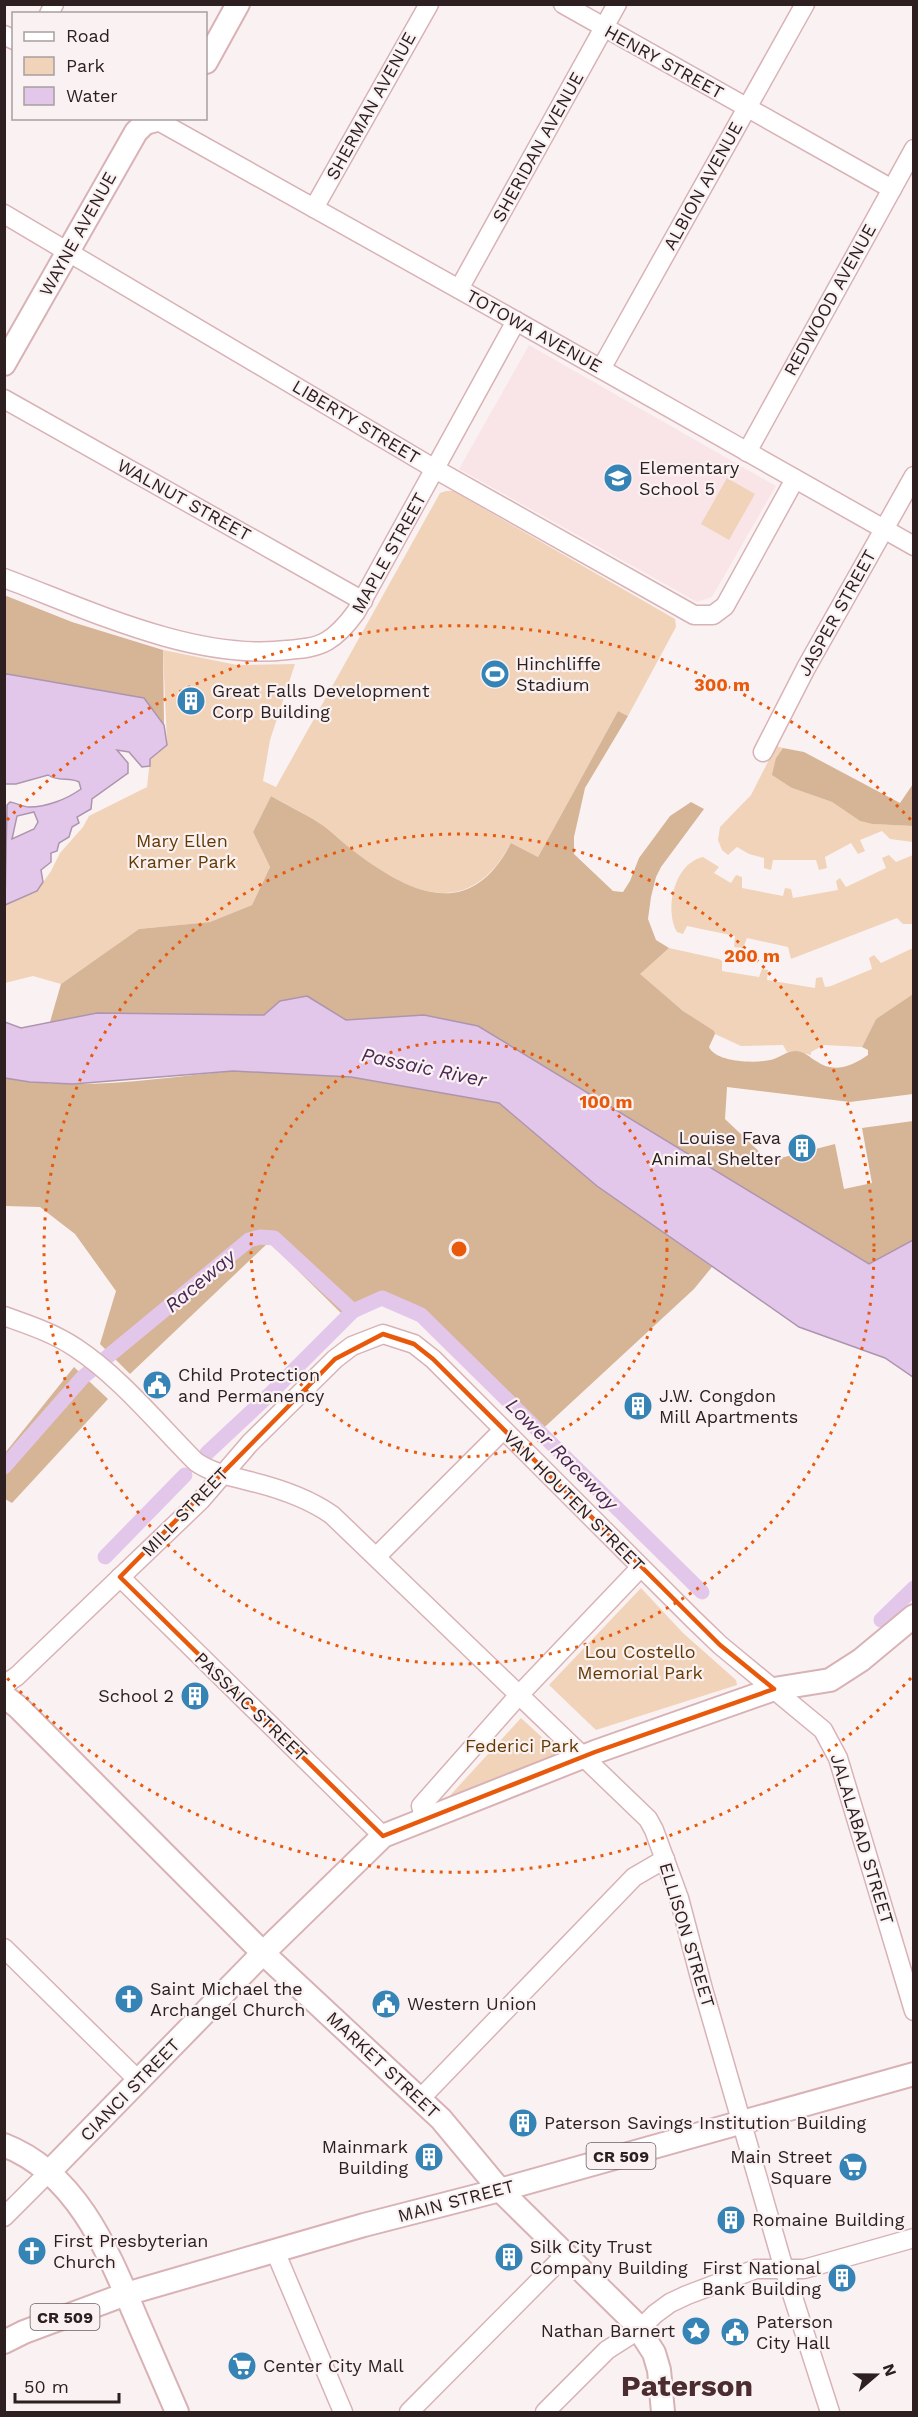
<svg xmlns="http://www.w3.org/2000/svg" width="918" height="2417" font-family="'Work Sans',sans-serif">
  <rect width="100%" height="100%" fill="#faf2f2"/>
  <path fill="#f9e5e7" d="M529,345l247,141 -64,111 -15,5 -238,-133z"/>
  <g fill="#f0d3b9">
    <path d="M727,478l28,16 -26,46 -28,-16z"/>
    <path d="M446,491h7l222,128 1,8 -48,89 -10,-5 -80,146 -27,-14c-42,79 -102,51 -160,7 -11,-9 -20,-20 -32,-27 -15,-10 -32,-18 -48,-27l-18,36 17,35 -18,38 -42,17 -71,7 -78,55 -28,-8 -28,7v-78l32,-14 14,-20 9,-18 23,-26 6,-11 58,-29 3,-28 17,-14 -4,-95 74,15 58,-1 -25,76 -7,41 13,6 164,-294z"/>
    <path d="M776,746l7,2 -7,10 16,30 40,14 28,19 12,3 41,2v16l-23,-3 -8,-8 -22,9 5,11 -7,3 -7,-11 -26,14 2,11 -8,2 -3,-10h-43l-2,10 -7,-2v-10l-15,-4 -12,-7 -9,8 -6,-5 -4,-10 2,-13 31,-32z"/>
    <path d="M889,855l7,7 17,-7v69h-10l-6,-6 -106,41 -3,-12 -41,-9 -4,10 -9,-1 1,-11 -48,-10 -4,8 -6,-2c-13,-22 -3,-69 26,-75l16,10 -5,6 17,10 5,-8 6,2v11l41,8 2,-8 6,1 2,9 45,-8 -2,-9 4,-3 6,9 40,-19 -4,-10z"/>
    <path d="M669,948l50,11 3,2v10l37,6 3,-8 6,1 -1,10 48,8 1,-10 6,-1 3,10 6,-1 41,-17 -3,-11 5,-3 7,8 32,-15v46l-37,25 -14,28 -38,-2 -13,7v3l-15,-4 -9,1 -4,-7 -42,1 -26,-12 -32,-23 -44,-37z"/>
    <path d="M641,1588l42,45 53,47 1,5 -141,45 -47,-45z"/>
    <path d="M521,1718l38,35 -114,48z"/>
  </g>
  <g fill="#d6b496">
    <path d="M4,595l68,27 91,28 1,75 -20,-27 -139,-23z"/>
    <path d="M618,711l10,5 -43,72 -11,49v17l39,37 10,1 7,-11 9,-23 31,-42 21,-14 13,7 -43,58 -5,10 -5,20 -3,22 8,21 13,8 -29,26 43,37 31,20 1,3 -6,13c7,16 50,17 65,12 8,-3 13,-8 22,-8 10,1 13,6 20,10 18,13 36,5 52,-6v-5l-6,-3 14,-28 37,-25v100l-63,8 -123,-15 -2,32 44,42 66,-17 9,45 28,-6 -10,-55 51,-7v119l-44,24 -391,-238 -54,-11 -78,5 -39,-24 -27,5 -16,14 -167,-2 -47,9 11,-38 78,-55 71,-7 42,-17 18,-38 -17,-35 18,-36c15,9 33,17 48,27 12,7 21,18 32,26 58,45 119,74 160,-6l27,14z"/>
    <path d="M783,748l21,4 96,51 13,-19v42l-41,-2 -12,-3 -28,-19 -40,-14 -20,-13 4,-17z"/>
    <path d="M233,1071l118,6 148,26 98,83 115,81 -18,22 -159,147 -118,-117 -37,-14 -31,16 -80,-79 -139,132 -30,-30 16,-53 -41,-57 -35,-27 -35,-1v-128c74,14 153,0 228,-7z"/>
    <path d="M74,1367l34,32 -96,104 -7,-4v-46z"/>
  </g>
  <g fill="#e3c7eb" stroke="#ad95ae" stroke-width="1.5" fill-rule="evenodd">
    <path d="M7,674l137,24 20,27 3,20 -17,14v7l-8,1 -13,-15 -12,-2 11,13v10l-36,26 -1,10 -14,8 2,6 -7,4 -3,10 -10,6 -2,8 -6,2v9l-10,8 2,12 -6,9 -32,14 2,-100 3,-3c7,1 13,5 19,5 18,0 38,-8 52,-18l-2,-7c-10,-5 -21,0 -31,-7l-32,9h-11l-1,-109zM34,812l4,10 -4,7 -22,10 5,-23z"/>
    <path d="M307,996l39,24 78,-5 54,11 391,238 44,-24v137l-28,-19 -86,-31 -202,-141 -98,-83 -148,-26 -118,-6 -160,13 -43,-2 -25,-4v-56l16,6 76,-15 167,2 16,-14z"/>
  </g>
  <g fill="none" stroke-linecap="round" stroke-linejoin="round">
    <g stroke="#e3c7eb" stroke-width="15">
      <path d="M207,1453l62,-58 84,-84"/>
      <path d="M4,1467l79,-90 166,-137 11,-3 14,1 79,73 29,-13 39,17 281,277"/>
      <path d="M105,1557l80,-82"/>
      <path d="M881,1620l33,-32"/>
    </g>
    <g stroke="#d9b2b6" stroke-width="21">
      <g id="minor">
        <path d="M563,4l329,185"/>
        <path d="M49,14l5,-10"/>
        <path d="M4,35l10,5"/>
        <path d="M153,118l363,203 398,225"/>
        <path d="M314,208l115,-204"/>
        <path d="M4,214l431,255 259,146h19l12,-9 70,-127"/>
        <path d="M459,289l158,-285"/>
        <path d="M601,369l204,-365"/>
        <path d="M4,399l359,202"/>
        <path d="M747,452l167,-303"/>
        <path d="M4,578c85,32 191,83 283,72 13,-1 28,-2 40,-9 12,-7 21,-18 29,-29l160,-291"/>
        <path d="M763,752l43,-84 108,-192"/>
        <path d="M4,1316c25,9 50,17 72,32 44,29 82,76 120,114 16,11 34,14 53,19 29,7 59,17 83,34l316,304 6,11 25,68 24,91 81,280 46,143"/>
        <path d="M377,1556l126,-126"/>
        <path d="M120,1577l263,259"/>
        <path d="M4,1685l13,-9 184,-176 49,-57 85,-84 17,-13 31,-12 31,10 19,15 260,260 27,26 103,85 15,28 76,253"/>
        <path d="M425,1820l-4,-14 98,-111 121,-127"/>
        <path d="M4,1948l135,133"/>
        <path d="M419,2100l215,-223 31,-18"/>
        <path d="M4,2217l45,-45"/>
        <path d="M275,2251l68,161"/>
        <path d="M409,2412l157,-158"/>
        <path d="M545,2412l62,-62 33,-21 15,-15 15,-11 17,-8 69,-26h48l110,-31"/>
      </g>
    </g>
    <g stroke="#d9b2b6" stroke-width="26">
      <g id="major">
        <path d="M206,62l32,-58"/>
        <path d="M4,364l132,-232 9,-9 19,-5"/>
        <path d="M4,1696l14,11 245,246 178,166 59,71 134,132 20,31 5,17 4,42"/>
        <path d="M4,2145c72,28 103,104 131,170 14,33 28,65 42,97"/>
        <path d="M49,2172l214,-219 120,-117 212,-84 179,-63 56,-9 31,-20 53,-44"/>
        <path d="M4,2342l20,-10 102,-38 238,-69 136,-35 414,-116"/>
      </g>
    </g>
    <use href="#minor" stroke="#fff" stroke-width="18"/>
    <use href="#major" stroke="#fff" stroke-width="22"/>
  </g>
  <path fill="none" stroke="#e8590c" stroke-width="4.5" stroke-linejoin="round" d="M383,1334l31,10 19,15 287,286 54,44 -179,63 -212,84 -263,-259 215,-218z"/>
  <g fill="none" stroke="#e8590c" stroke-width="3" stroke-dasharray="3 6">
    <circle cx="459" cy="1249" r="208"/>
    <circle cx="459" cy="1249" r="415"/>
    <path d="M911 1678A623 623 0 0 1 7 1678M7 820A623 623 0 0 1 911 820"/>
  </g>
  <defs>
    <g id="school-disc" transform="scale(1.5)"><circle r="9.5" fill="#3683b6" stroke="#faf2f2"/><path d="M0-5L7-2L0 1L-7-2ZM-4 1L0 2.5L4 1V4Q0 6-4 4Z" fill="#fff"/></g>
    <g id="stadium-disc" transform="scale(1.5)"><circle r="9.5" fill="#3683b6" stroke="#faf2f2"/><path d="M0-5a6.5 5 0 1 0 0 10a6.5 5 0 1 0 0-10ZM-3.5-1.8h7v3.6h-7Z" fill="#fff"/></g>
    <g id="building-disc" transform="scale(1.5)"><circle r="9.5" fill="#3683b6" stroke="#faf2f2"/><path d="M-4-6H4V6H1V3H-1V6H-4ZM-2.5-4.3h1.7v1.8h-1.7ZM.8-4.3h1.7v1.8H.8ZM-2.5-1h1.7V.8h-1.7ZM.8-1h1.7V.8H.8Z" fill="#fff"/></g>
    <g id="civic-disc" transform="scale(1.5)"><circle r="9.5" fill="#3683b6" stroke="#faf2f2"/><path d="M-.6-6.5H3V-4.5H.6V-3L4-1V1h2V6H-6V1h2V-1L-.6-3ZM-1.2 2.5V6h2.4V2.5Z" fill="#fff"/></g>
    <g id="church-disc" transform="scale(1.5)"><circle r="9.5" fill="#3683b6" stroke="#faf2f2"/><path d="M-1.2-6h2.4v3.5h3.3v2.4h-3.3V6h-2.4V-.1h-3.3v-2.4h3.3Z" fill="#fff"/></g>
    <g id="supermarket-disc" transform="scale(1.5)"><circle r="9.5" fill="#3683b6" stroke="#faf2f2"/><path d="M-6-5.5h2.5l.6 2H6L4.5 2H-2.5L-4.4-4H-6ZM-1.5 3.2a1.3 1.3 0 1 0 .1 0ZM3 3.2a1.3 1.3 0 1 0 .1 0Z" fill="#fff"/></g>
    <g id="sight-disc" transform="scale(1.5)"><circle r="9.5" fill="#3683b6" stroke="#faf2f2"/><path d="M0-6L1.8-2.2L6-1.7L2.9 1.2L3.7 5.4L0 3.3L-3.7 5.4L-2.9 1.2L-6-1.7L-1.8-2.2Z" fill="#fff"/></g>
  </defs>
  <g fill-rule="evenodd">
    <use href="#school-disc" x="618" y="478"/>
    <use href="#stadium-disc" x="495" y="674"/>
    <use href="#building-disc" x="191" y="701"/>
    <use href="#building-disc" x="802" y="1148"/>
    <use href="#civic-disc" x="157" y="1385"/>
    <use href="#building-disc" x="638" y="1406"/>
    <use href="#building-disc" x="195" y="1696"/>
    <use href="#church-disc" x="129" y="1999"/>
    <use href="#civic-disc" x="386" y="2004"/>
    <use href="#building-disc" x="523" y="2123"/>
    <use href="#building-disc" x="429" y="2157"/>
    <use href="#supermarket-disc" x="853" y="2167"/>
    <use href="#building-disc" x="731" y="2220"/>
    <use href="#church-disc" x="32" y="2251"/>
    <use href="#building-disc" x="509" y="2257"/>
    <use href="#building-disc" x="842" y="2278"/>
    <use href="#sight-disc" x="696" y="2331"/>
    <use href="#civic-disc" x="735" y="2332"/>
    <use href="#supermarket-disc" x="242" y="2366"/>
  </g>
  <g text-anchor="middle" stroke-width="4.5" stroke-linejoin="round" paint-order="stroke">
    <g fill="#faf2f2" stroke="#6b5f60" stroke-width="1.5">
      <rect x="586.5" y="2143" width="69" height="26" rx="4.5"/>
      <rect x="30.5" y="2304" width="69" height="26" rx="4.5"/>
    </g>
    <g font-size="16" font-weight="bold" fill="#2e2021">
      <text x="621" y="2162">CR 509</text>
      <text x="65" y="2323">CR 509</text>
    </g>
    <g font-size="18" fill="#2e2021" stroke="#faf2f2">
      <text transform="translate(664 62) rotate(29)" y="6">HENRY STREET</text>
      <text transform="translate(371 106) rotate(-61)" y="6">SHERMAN AVENUE</text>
      <text transform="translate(538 147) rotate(-61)" y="6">SHERIDAN AVENUE</text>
      <text transform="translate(703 186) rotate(-61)" y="6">ALBION AVENUE</text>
      <text transform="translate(78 234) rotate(-61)" y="6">WAYNE AVENUE</text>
      <text transform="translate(830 300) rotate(-61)" y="6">REDWOOD AVENUE</text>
      <text transform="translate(534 331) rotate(29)" y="6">TOTOWA AVENUE</text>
      <text transform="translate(356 422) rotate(31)" y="6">LIBERTY STREET</text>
      <text transform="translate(184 500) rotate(29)" y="6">WALNUT STREET</text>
      <text transform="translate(389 553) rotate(-61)" y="6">MAPLE STREET</text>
      <text transform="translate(837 613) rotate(-61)" y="6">JASPER STREET</text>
      <text transform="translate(574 1501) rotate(45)" y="6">VAN HOUTEN STREET</text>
      <text transform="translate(185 1512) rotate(-46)" y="6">MILL STREET</text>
      <text transform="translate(251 1707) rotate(44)" y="6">PASSAIC STREET</text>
      <text transform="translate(862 1839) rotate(73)" y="6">JALALABAD STREET</text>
      <text transform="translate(687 1935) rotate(73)" y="6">ELLISON STREET</text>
      <text transform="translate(383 2065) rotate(43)" y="6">MARKET STREET</text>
      <text transform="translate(130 2090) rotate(-46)" y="6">CIANCI STREET</text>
      <text transform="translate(456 2201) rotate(-15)" y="6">MAIN STREET</text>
    </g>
    <g font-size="18" fill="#2e2021" stroke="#faf2f2" text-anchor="start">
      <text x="639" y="474">Elementary<tspan x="639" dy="21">School 5</tspan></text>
      <text x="516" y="670">Hinchliffe<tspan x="516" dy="21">Stadium</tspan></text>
      <text x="212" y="697">Great Falls Development<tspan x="212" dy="21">Corp Building</tspan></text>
      <text x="781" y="1144" text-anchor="end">Louise Fava<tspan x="781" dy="21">Animal Shelter</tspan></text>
      <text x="178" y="1381">Child Protection<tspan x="178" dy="21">and Permanency</tspan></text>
      <text x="659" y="1402">J.W. Congdon<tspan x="659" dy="21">Mill Apartments</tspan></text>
      <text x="174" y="1702" text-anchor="end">School 2</text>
      <text x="150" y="1995">Saint Michael the<tspan x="150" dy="21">Archangel Church</tspan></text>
      <text x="407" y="2010">Western Union</text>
      <text x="544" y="2129">Paterson Savings Institution Building</text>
      <text x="408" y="2153" text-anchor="end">Mainmark<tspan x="408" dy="21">Building</tspan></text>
      <text x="832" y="2163" text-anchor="end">Main Street<tspan x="832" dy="21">Square</tspan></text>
      <text x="752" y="2226">Romaine Building</text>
      <text x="53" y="2247">First Presbyterian<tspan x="53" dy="21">Church</tspan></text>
      <text x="530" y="2253">Silk City Trust<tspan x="530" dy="21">Company Building</tspan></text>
      <text x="821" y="2274" text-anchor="end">First National<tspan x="821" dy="21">Bank Building</tspan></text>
      <text x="756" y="2328">Paterson<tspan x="756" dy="21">City Hall</tspan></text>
      <text x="675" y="2337" text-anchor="end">Nathan Barnert</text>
      <text x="263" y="2372">Center City Mall</text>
    </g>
    <g font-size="18" fill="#643902" stroke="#faf2f2">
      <text x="182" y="847">Mary Ellen<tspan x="182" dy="21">Kramer Park</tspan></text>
      <text x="640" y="1658">Lou Costello<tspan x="640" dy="21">Memorial Park</tspan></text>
      <text x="522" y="1752">Federici Park</text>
    </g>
    <g font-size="20" font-style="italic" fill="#4c2855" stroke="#faf2f2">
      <text transform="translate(424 1067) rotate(12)" y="7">Passaic River</text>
      <text transform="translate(200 1281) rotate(-40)" y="7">Raceway</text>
      <text transform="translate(562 1454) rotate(45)" y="7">Lower Raceway</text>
    </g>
    <g font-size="30" font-weight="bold" fill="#4b2c30" stroke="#faf2f2">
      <text x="687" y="2396">Paterson</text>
    </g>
  </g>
  <circle cx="459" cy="1249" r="9" fill="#e8590c" stroke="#faf2f2" stroke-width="3"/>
  <g font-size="18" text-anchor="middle" font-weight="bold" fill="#e8590c" stroke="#faf2f2" stroke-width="4.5" stroke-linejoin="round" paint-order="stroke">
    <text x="722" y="691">300 m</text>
    <text x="752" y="962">200 m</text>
    <text x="606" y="1108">100 m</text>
  </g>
  <rect width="918" height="2417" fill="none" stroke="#2e2021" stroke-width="12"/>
  <rect x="12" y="12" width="195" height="108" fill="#faf2f2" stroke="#a89e9e" stroke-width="1.5"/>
  <rect x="24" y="32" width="30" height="9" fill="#ffffff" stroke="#a89e9e" stroke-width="1.5"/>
  <text x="66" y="42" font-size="18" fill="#2e2021">Road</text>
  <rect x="24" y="57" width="30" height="18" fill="#f0d3b9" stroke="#a89e9e" stroke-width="1.5"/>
  <text x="66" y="72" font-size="18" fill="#2e2021">Park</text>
  <rect x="24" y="87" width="30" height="18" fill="#e3c7eb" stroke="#a89e9e" stroke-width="1.5"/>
  <text x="66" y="102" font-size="18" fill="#2e2021">Water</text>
  <g transform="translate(876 2375) rotate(70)" stroke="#faf2f2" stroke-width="4.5" paint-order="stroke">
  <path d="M0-4.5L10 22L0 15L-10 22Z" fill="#2e2021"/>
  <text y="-9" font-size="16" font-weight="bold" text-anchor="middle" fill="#2e2021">N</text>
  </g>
  <path d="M15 2393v9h104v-9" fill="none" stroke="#2e2021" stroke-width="3"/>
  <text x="24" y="2393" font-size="18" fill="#2e2021" stroke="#faf2f2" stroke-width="4.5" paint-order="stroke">50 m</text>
</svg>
